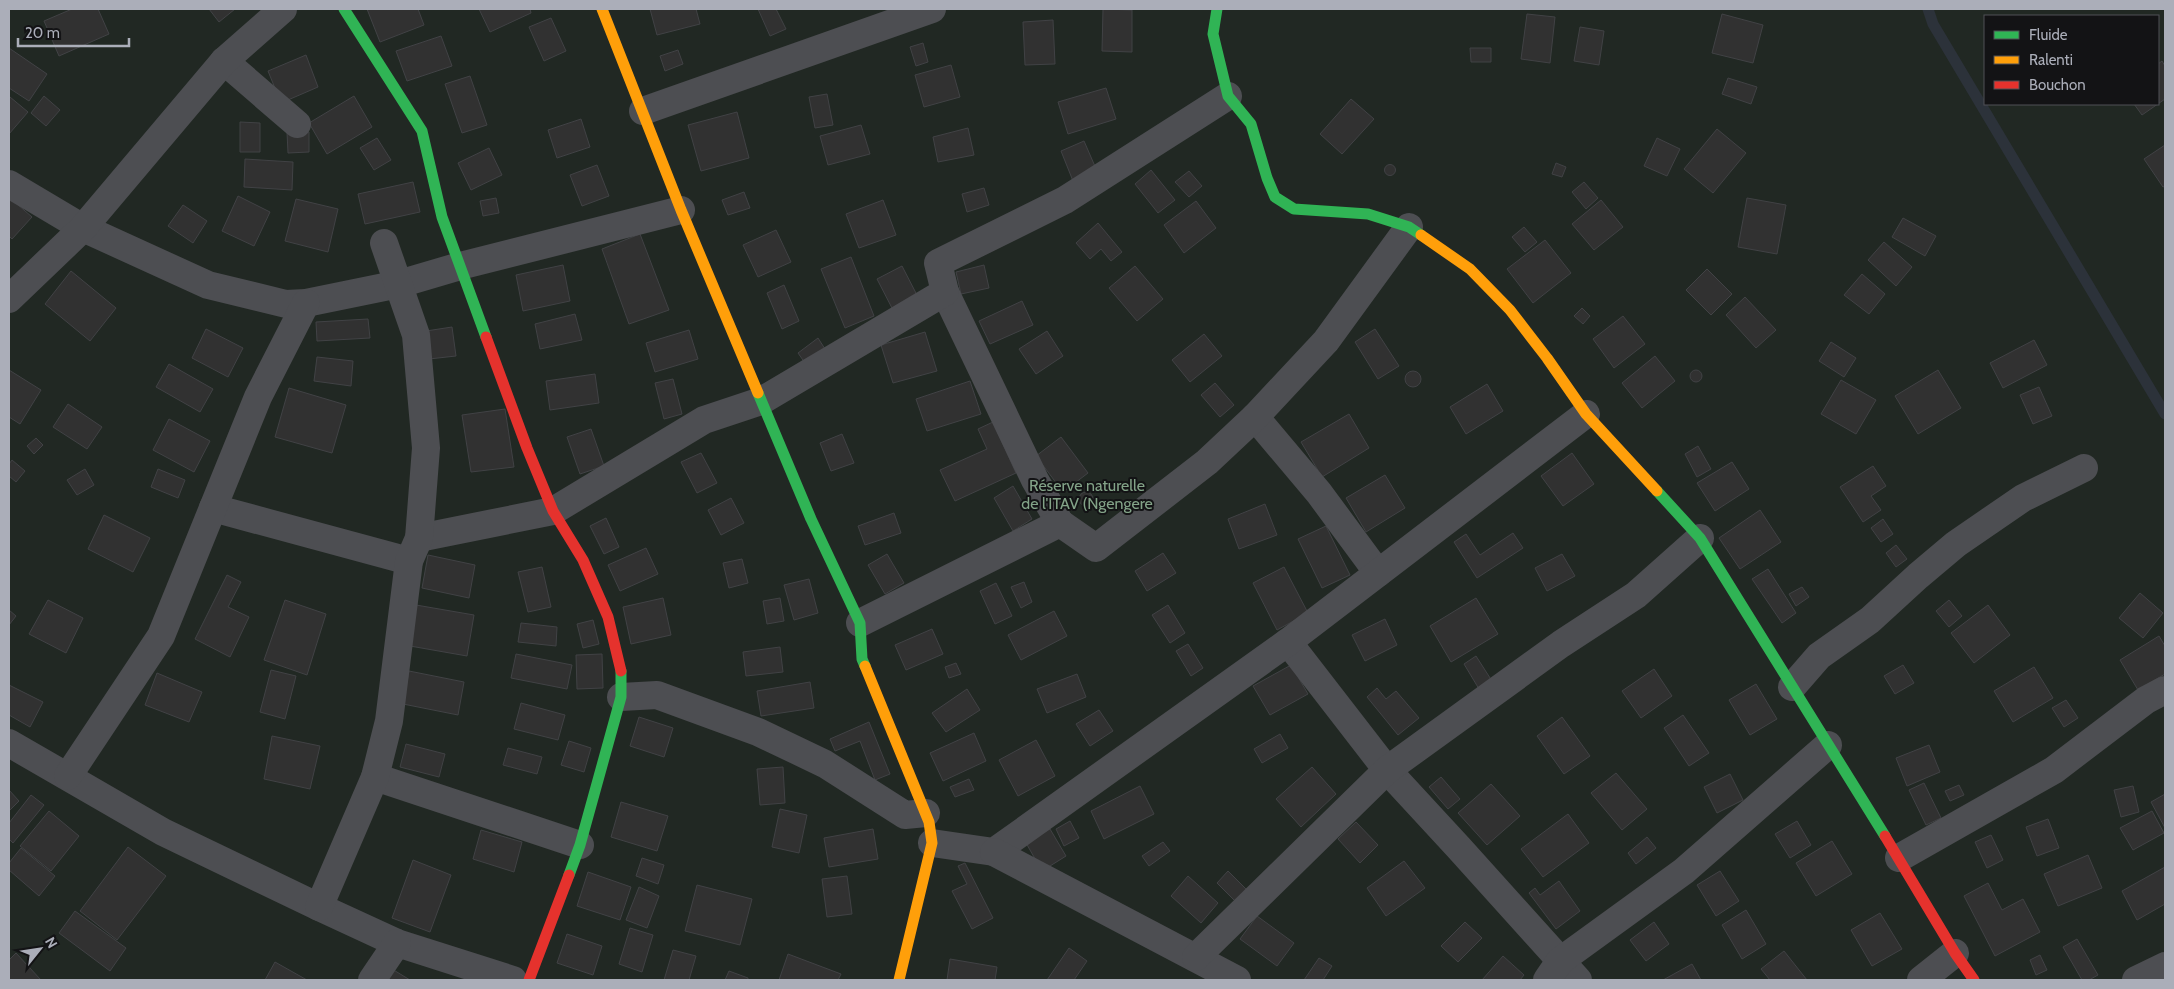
<svg xmlns="http://www.w3.org/2000/svg" width="2174" height="989" font-family="Cabin,sans-serif">
  <rect width="100%" height="100%" fill="#191919"/>
  <path fill="#212823" fill-rule="evenodd" d="M9,9h2156v971h-2156zM1985,16h173v88h-173z"/>
  <g fill="none" stroke-linecap="round" stroke-linejoin="round">
    <path stroke="#2c323a" stroke-width="11" d="M1928,9l5,15 232,390"/>
  </g>
  <g fill="#313131" stroke="#414245">
    <path d="M72,9h26l11,25 -50,22 -15,-35z"/>
    <path d="M209,9h26l-16,13z"/>
    <path d="M367,9h51l6,16 -44,17z"/>
    <path d="M479,9h51l1,4 -41,19z"/>
    <path d="M650,9h46l4,15 -43,11z"/>
    <path d="M758,9h18l10,20 -16,7z"/>
    <path d="M1103,9l29,1v42l-30,-1z"/>
    <path d="M1527,14l28,3 -5,46 -29,-4z"/>
    <path d="M1722,14l41,11 -10,38 -41,-10z"/>
    <path d="M551,18l15,33 -22,10 -15,-34z"/>
    <path d="M1053,20l2,44 -30,1 -2,-43z"/>
    <path d="M1580,27l24,4 -5,34 -25,-4z"/>
    <path d="M441,36l11,30 -45,15 -11,-30z"/>
    <path d="M923,43l5,19 -12,4 -6,-19z"/>
    <path d="M9,48l38,26 -18,27 -20,-13z"/>
    <path d="M1470,48h21v14h-20z"/>
    <path d="M678,50l5,14 -18,7 -5,-15z"/>
    <path d="M306,55l12,32 -37,16 -13,-32z"/>
    <path d="M2162,61l3,5v33l-23,16 -8,-11h24v-40z"/>
    <path d="M951,65l9,32 -36,10 -9,-32z"/>
    <path d="M470,76l17,49 -25,8 -17,-49z"/>
    <path d="M1728,78l29,9 -6,17 -29,-10z"/>
    <path d="M1106,88l10,31 -48,15 -10,-32z"/>
    <path d="M827,94l6,31 -18,3 -6,-31z"/>
    <path d="M44,96l16,14 -14,16 -15,-13z"/>
    <path d="M354,96l18,31 -45,27 -18,-31z"/>
    <path d="M10,97l18,15 -19,22v-35z"/>
    <path d="M1351,99l23,20 -32,35 -22,-20z"/>
    <path d="M737,112l12,46 -48,13 -13,-46z"/>
    <path d="M581,119l9,28 -33,11 -9,-28z"/>
    <path d="M240,122l20,1v29h-20z"/>
    <path d="M861,125l9,29 -42,11 -8,-29z"/>
    <path d="M968,128l6,27 -36,7 -5,-25z"/>
    <path d="M1717,129l29,24 -33,40 -29,-24z"/>
    <path d="M287,132h22v20l-21,1z"/>
    <path d="M377,138l14,22 -17,10 -14,-22z"/>
    <path d="M1657,138l23,11 -13,27 -23,-10z"/>
    <path d="M1084,141l13,30 -24,10 -12,-30z"/>
    <path d="M2165,145v41l-2,1 -19,-28z"/>
    <path d="M489,148l13,27 -31,15 -13,-27z"/>
    <path d="M245,159l48,3 -1,28 -48,-3z"/>
    <path d="M1556,163l10,4 -4,10 -10,-3z"/>
    <circle cx="1390" cy="170" r="5.5"/>
    <path d="M597,165l12,31 -27,10 -12,-31z"/>
    <path d="M1151,170l24,30 -17,13 -23,-29z"/>
    <path d="M1189,171l13,15 -13,11 -14,-15z"/>
    <path d="M413,182l7,30 -55,12 -7,-30z"/>
    <path d="M1584,182l14,16 -12,11 -14,-17z"/>
    <path d="M984,188l5,17 -22,7 -5,-18z"/>
    <path d="M744,192l6,16 -22,7 -6,-15z"/>
    <path d="M238,196l32,16 -16,34 -32,-15z"/>
    <path d="M9,197l23,20 -20,22 -3,-3z"/>
    <path d="M496,198l3,15 -16,3 -3,-15z"/>
    <path d="M1747,198l39,7 -9,49 -39,-7z"/>
    <path d="M296,199l42,10 -10,43 -43,-11z"/>
    <path d="M883,200l13,35 -37,13 -13,-34z"/>
    <path d="M1601,200l22,27 -29,23 -22,-26z"/>
    <path d="M1196,201l20,27 -32,25 -20,-28z"/>
    <path d="M183,205l24,16 -14,22 -25,-17z"/>
    <path d="M1903,218l33,18 -11,20 -33,-19z"/>
    <path d="M1098,223l24,29 -11,9 -10,-12 -11,10 -14,-16z"/>
    <path d="M1524,227l13,15 -12,10 -13,-15z"/>
    <path d="M776,230l15,32 -33,15 -15,-32z"/>
    <path d="M640,234l29,76 -40,14 -27,-75z"/>
    <path d="M1545,240l26,33 -38,30 -26,-34z"/>
    <path d="M1884,242l28,25 -16,19 -28,-26z"/>
    <path d="M851,257l23,59 -29,12 -24,-59z"/>
    <path d="M563,265l7,36 -47,10 -7,-36z"/>
    <path d="M984,265l5,23 -28,6 -5,-22z"/>
    <path d="M902,266l16,31 -25,13 -16,-31z"/>
    <path d="M1135,266l28,33 -26,22 -28,-33z"/>
    <path d="M1707,269l25,25 -21,21 -25,-25z"/>
    <path d="M71,271l45,37 -26,33 -45,-37z"/>
    <path d="M1862,274l23,20 -16,20 -25,-19z"/>
    <path d="M784,285l15,36 -17,8 -15,-36z"/>
    <path d="M1745,297l31,33 -20,18 -30,-33z"/>
    <path d="M1022,301l11,24 -43,19 -11,-23z"/>
    <path d="M1582,308l8,8 -7,8 -9,-8z"/>
    <path d="M575,314l7,26 -42,9 -5,-25z"/>
    <path d="M1623,316l22,28 -31,24 -21,-29z"/>
    <path d="M368,319l2,19 -53,3 -1,-19z"/>
    <path d="M452,327l4,29 -27,3 -3,-28z"/>
    <path d="M206,329l37,19 -15,29 -36,-19z"/>
    <path d="M1375,329l24,37 -21,13 -23,-37z"/>
    <path d="M689,330l9,29 -43,13 -9,-29z"/>
    <path d="M1047,331l16,25 -27,18 -17,-25z"/>
    <path d="M925,332l12,39 -44,12 -12,-38z"/>
    <path d="M1204,334l18,22 -32,26 -18,-22z"/>
    <path d="M818,338l7,11 -20,14 -7,-10z"/>
    <path d="M2034,340l13,25 -44,23 -13,-25z"/>
    <path d="M1831,342l25,16 -12,19 -25,-16z"/>
    <path d="M1655,356l20,25 -33,27 -20,-25z"/>
    <path d="M317,357l36,4 -2,25 -37,-5z"/>
    <path d="M169,364l44,25 -13,23 -44,-25z"/>
    <circle cx="1696" cy="376" r="6"/>
    <path d="M9,370l32,20 -21,34 -11,-7z"/>
    <path d="M1938,370l23,38 -43,26 -23,-38z"/>
    <circle cx="1413" cy="379" r="8"/>
    <path d="M595,374l4,29 -49,7 -4,-29z"/>
    <path d="M673,379l9,35 -18,5 -9,-36z"/>
    <path d="M1841,380l35,20 -20,34 -35,-20z"/>
    <path d="M970,381l11,33 -54,17 -11,-32z"/>
    <path d="M1215,383l19,22 -14,12 -19,-22z"/>
    <path d="M1487,384l16,27 -37,23 -16,-27z"/>
    <path d="M2039,387l13,29 -19,8 -13,-29z"/>
    <path d="M289,388l57,17 -14,48 -57,-16z"/>
    <path d="M68,404l34,23 -15,22 -34,-22z"/>
    <path d="M505,409l9,58 -43,5 -9,-57z"/>
    <path d="M1349,414l20,34 -47,29 -21,-35z"/>
    <path d="M169,419l41,22 -16,31 -41,-22z"/>
    <path d="M993,422l23,51 -61,28 -15,-31 47,-21 -9,-20z"/>
    <path d="M591,429l13,37 -24,8 -13,-37z"/>
    <path d="M842,434l12,29 -23,8 -11,-28z"/>
    <path d="M1061,437l27,36 -25,19 -27,-36z"/>
    <path d="M36,438l7,7 -9,9 -7,-8z"/>
    <path d="M1698,446l13,23 -14,8 -12,-23z"/>
    <path d="M701,453l16,30 -20,10 -16,-31z"/>
    <path d="M1572,453l22,31 -31,22 -22,-30z"/>
    <path d="M12,460l13,11 -9,11 -7,-6v-12z"/>
    <path d="M1732,462l17,27 -34,22 -18,-28z"/>
    <path d="M1873,466l13,20 -15,10 10,14 -18,12 -23,-35z"/>
    <path d="M85,469l9,16 -17,10 -10,-15z"/>
    <path d="M158,469l27,11 -7,18 -27,-11z"/>
    <path d="M1385,475l20,33 -39,24 -20,-34z"/>
    <path d="M1013,486l19,33 -19,12 -19,-33z"/>
    <circle cx="1086" cy="499" r="7"/>
    <path d="M731,498l13,25 -23,12 -13,-25z"/>
    <path d="M1265,504l12,31 -38,14 -11,-30z"/>
    <path d="M1760,510l21,32 -41,27 -21,-31z"/>
    <path d="M894,513l7,20 -36,12 -7,-19z"/>
    <path d="M104,515l46,23 -17,34 -45,-23z"/>
    <path d="M606,518l13,29 -15,7 -14,-28z"/>
    <path d="M1883,519l10,15 -12,8 -10,-14z"/>
    <path d="M1326,526l24,49 -28,13 -24,-49z"/>
    <path d="M1513,533l10,15 -46,30 -23,-36 12,-8 14,21z"/>
    <path d="M1896,545l11,14 -11,8 -10,-14z"/>
    <path d="M646,548l12,26 -38,17 -12,-26z"/>
    <path d="M1163,553l13,20 -29,18 -12,-20z"/>
    <path d="M887,554l17,29 -19,11 -17,-29z"/>
    <path d="M1562,554l13,22 -28,15 -12,-23z"/>
    <path d="M428,555l47,10 -6,33 -47,-10z"/>
    <path d="M742,559l6,24 -19,5 -6,-25z"/>
    <path d="M542,567l9,40 -23,5 -10,-40z"/>
    <path d="M1284,567l24,46 -31,17 -24,-47z"/>
    <path d="M1768,569l28,44 -14,10 -30,-44z"/>
    <path d="M227,575l14,7 -13,25 21,10 -19,40 -35,-18z"/>
    <path d="M809,579l9,34 -24,7 -10,-35z"/>
    <path d="M1024,582l8,20 -11,6 -10,-21z"/>
    <path d="M996,583l16,33 -17,8 -15,-33z"/>
    <path d="M1802,587l7,10 -13,9 -7,-12z"/>
    <path d="M2140,593l23,20 -20,25 -24,-20z"/>
    <path d="M663,598l8,37 -40,9 -8,-37z"/>
    <path d="M780,598l4,23 -17,3 -4,-23z"/>
    <path d="M1476,598l22,36 -47,28 -21,-36z"/>
    <path d="M48,600l35,18 -17,35 -37,-19z"/>
    <path d="M285,600l41,14 -19,61 -43,-15z"/>
    <path d="M1949,600l13,16 -13,11 -13,-16z"/>
    <path d="M416,605l58,10 -7,41 -57,-10z"/>
    <path d="M1168,605l17,28 -15,10 -18,-28z"/>
    <path d="M1988,605l22,30 -36,28 -23,-30z"/>
    <path d="M9,610l7,6 -7,9z"/>
    <path d="M1054,611l13,25 -46,24 -13,-25z"/>
    <path d="M1385,619l12,26 -32,16 -13,-26z"/>
    <path d="M593,620l6,24 -16,4 -6,-24z"/>
    <path d="M521,623l36,4 -1,19 -38,-4z"/>
    <path d="M932,629l11,25 -37,16 -11,-25z"/>
    <path d="M2159,636l6,10v28l-27,16 -18,-30z"/>
    <path d="M1188,644l15,24 -12,8 -15,-25z"/>
    <path d="M780,647l3,25 -37,4 -3,-24z"/>
    <path d="M516,654l56,11 -5,24 -56,-11z"/>
    <path d="M602,654l1,34 -26,1 -1,-34z"/>
    <path d="M1476,656l16,25 -13,8 -15,-25z"/>
    <path d="M956,663l5,11 -12,4 -4,-11z"/>
    <path d="M1291,665l17,29 -38,21 -17,-29z"/>
    <path d="M1903,665l11,18 -19,11 -11,-18z"/>
    <path d="M2034,667l19,31 -40,24 -19,-31z"/>
    <path d="M1654,669l18,27 -31,22 -19,-27z"/>
    <path d="M271,670l25,6 -11,43 -25,-7z"/>
    <path d="M409,671l55,11 -6,33 -55,-11z"/>
    <path d="M157,673l45,19 -13,30 -44,-17z"/>
    <path d="M1077,674l9,23 -39,16 -10,-24z"/>
    <path d="M810,682l4,26 -53,8 -4,-25z"/>
    <path d="M1756,684l21,35 -27,16 -21,-35z"/>
    <path d="M9,685l34,17 -13,25 -21,-12z"/>
    <path d="M1377,688l9,11 10,-8 23,27 -21,17 -31,-38z"/>
    <path d="M967,689l13,21 -34,22 -14,-19z"/>
    <path d="M2066,700l12,18 -14,9 -12,-19z"/>
    <path d="M521,703l44,12 -7,25 -44,-11z"/>
    <path d="M1099,710l14,21 -23,15 -14,-22z"/>
    <path d="M1683,715l26,38 -20,13 -25,-38z"/>
    <path d="M639,717l34,11 -9,29 -34,-11z"/>
    <path d="M1562,717l28,39 -26,18 -27,-38z"/>
    <path d="M869,722l21,52 -15,6 -15,-39 -25,10 -5,-12z"/>
    <path d="M974,733l12,28 -43,20 -13,-28z"/>
    <path d="M1280,734l8,14 -26,15 -8,-14z"/>
    <path d="M272,736l48,10 -10,43 -46,-10z"/>
    <path d="M1036,740l19,36 -37,20 -19,-36z"/>
    <path d="M569,741l22,7 -7,24 -23,-7z"/>
    <path d="M406,744l39,10 -6,23 -39,-10z"/>
    <path d="M1929,745l11,27 -33,14 -11,-28z"/>
    <path d="M508,748l34,9 -5,17 -34,-9z"/>
    <path d="M783,767l2,36 -25,2 -3,-36z"/>
    <path d="M1312,767l24,27 -35,33 -25,-28z"/>
    <path d="M1616,773l31,36 -25,21 -31,-37z"/>
    <path d="M1730,774l13,26 -26,13 -13,-26z"/>
    <path d="M1441,777l19,22 -12,10 -19,-22z"/>
    <path d="M969,779l5,11 -19,7 -5,-10z"/>
    <path d="M1924,783l17,35 -15,7 -17,-35z"/>
    <path d="M1491,784l29,32 -33,29 -29,-32z"/>
    <path d="M1959,785l5,10 -14,6 -5,-10z"/>
    <path d="M1140,786l14,28 -50,25 -13,-28z"/>
    <path d="M2133,786l6,26 -18,5 -7,-27z"/>
    <path d="M9,790l10,11 -10,10z"/>
    <path d="M2165,794v34l-14,-26z"/>
    <path d="M31,795l13,10 -31,38 -4,-4v-16z"/>
    <path d="M621,802l47,14 -11,35 -46,-14z"/>
    <path d="M780,809l27,6 -8,38 -27,-6z"/>
    <path d="M49,811l30,25 -28,35 -31,-25z"/>
    <path d="M2152,811l12,22 -31,17 -13,-22z"/>
    <path d="M1568,814l21,29 -46,34 -22,-28z"/>
    <path d="M2048,819l11,29 -22,8 -11,-29z"/>
    <path d="M1070,821l9,17 -15,8 -8,-17z"/>
    <path d="M1797,821l14,24 -21,13 -15,-24z"/>
    <path d="M1356,822l22,23 -18,18 -22,-24z"/>
    <path d="M873,829l5,30 -49,8 -5,-29z"/>
    <path d="M1050,829l16,27 -24,15 -16,-28z"/>
    <path d="M481,830l41,12 -8,30 -41,-13z"/>
    <path d="M1991,835l12,25 -16,8 -12,-26z"/>
    <path d="M1647,837l9,11 -20,16 -8,-11z"/>
    <path d="M1832,841l20,33 -36,22 -20,-33z"/>
    <path d="M1163,842l7,9 -21,15 -7,-10z"/>
    <path d="M128,847l38,29 -49,64 -37,-29z"/>
    <path d="M21,848l34,28 -16,20 -30,-26v-7z"/>
    <path d="M2088,855l14,33 -44,18 -14,-32z"/>
    <path d="M642,858l22,7 -6,19 -22,-8z"/>
    <path d="M413,860l38,15 -21,57 -38,-14z"/>
    <path d="M1404,861l21,27 -39,28 -19,-28z"/>
    <path d="M965,863l28,55 -21,11 -20,-38 15,-7 -9,-18z"/>
    <path d="M2165,867v37l-28,16 -15,-29z"/>
    <path d="M1228,871l20,20 -12,11 -19,-19z"/>
    <path d="M1720,871l19,30 -23,15 -19,-31z"/>
    <path d="M588,872l43,15 -11,33 -43,-14z"/>
    <path d="M847,876l5,38 -25,3 -5,-38z"/>
    <path d="M1188,876l30,27 -17,20 -30,-27z"/>
    <path d="M1559,881l21,30 -24,18 -27,-36 6,-5 5,7z"/>
    <path d="M1988,883l14,27 21,-11 17,33 -45,24 -31,-60z"/>
    <path d="M697,885l55,14 -12,46 -55,-14z"/>
    <path d="M639,887l20,9 -12,32 -21,-8z"/>
    <path d="M1746,910l20,34 -24,15 -20,-34z"/>
    <path d="M75,911l51,37 -16,23 -51,-38z"/>
    <path d="M1880,913l22,36 -30,17 -21,-36z"/>
    <path d="M1257,916l37,27 -17,23 -37,-27z"/>
    <path d="M1465,922l17,16 -24,24 -17,-16z"/>
    <path d="M1654,922l15,22 -23,17 -16,-21z"/>
    <path d="M630,928l23,7 -11,37 -23,-8z"/>
    <path d="M567,934l35,12 -9,29 -36,-12z"/>
    <path d="M2077,939l21,36 -9,5h-7l-19,-33z"/>
    <path d="M1069,948l18,13 -13,19h-27z"/>
    <path d="M673,950l23,6 -7,24h-25z"/>
    <path d="M1784,951l23,29h-37l-9,-11z"/>
    <path d="M16,953l25,27h-32v-20z"/>
    <path d="M788,954l53,20 -3,6h-59z"/>
    <path d="M2040,955l7,15 -11,5 -6,-15z"/>
    <path d="M1503,956l21,19 -4,5h-38z"/>
    <path d="M1319,958l13,8 -9,14h-19z"/>
    <path d="M950,959l47,8 -2,13h-48z"/>
    <path d="M275,962l32,18h-42z"/>
    <path d="M1692,964l9,16h-38z"/>
    <path d="M392,969l18,11h-25z"/>
    <path d="M729,971l19,7v2h-23z"/>
  </g>
  <g fill="none" stroke-linecap="round" stroke-linejoin="round">
    <g stroke="#4d4e52" stroke-width="28">
      <path d="M224,61l73,63"/>
      <path d="M643,111l289,-102"/>
      <path d="M9,184l74,44 125,57 78,19 20,-1 93,-19 61,-18 221,-56"/>
      <path d="M945,292l90,188 25,43"/>
      <path d="M9,299l74,-71 141,-167 59,-52"/>
      <path d="M1255,417l64,76 59,80"/>
      <path d="M213,508l196,53"/>
      <path d="M419,538l134,-27 151,-91 57,-19 184,-109 -7,-29 127,-63 163,-104"/>
      <path d="M860,623l200,-100 36,25 111,-86 48,-45 71,-76 83,-114"/>
      <path d="M1288,642l99,128 72,78 119,132"/>
      <path d="M1792,687l27,-31 51,-36 48,-44 38,-32 67,-46 61,-30"/>
      <path d="M621,697l36,-2 101,37 67,32 80,51 21,-2"/>
      <path d="M9,743l154,89 156,75 78,36 116,37"/>
      <path d="M68,776l93,-140 97,-239 48,-94"/>
      <path d="M375,777l205,68"/>
      <path d="M932,843l62,9 294,-210 298,-228"/>
      <path d="M994,852l243,128"/>
      <path d="M1899,858l155,-88 92,-70 19,-10"/>
      <path d="M319,907l56,-130 14,-56 20,-160 10,-23 7,-90 -10,-113 -32,-92"/>
      <path d="M1196,957l191,-187 174,-126 75,-49 64,-57"/>
      <path d="M372,980l25,-37"/>
      <path d="M1547,980l13,-19 124,-90 144,-126"/>
      <path d="M1921,980l34,-27"/>
      <path d="M2136,980l29,-14"/>
    </g>
    <g stroke="#30b455" stroke-width="11">
      <path d="M344,9l78,122 20,86 44,120"/>
      <path d="M1217,9l-4,25 15,62 23,28 16,54 8,19 19,12 74,5 41,13 12,8"/>
      <path d="M758,393l53,126 49,104 2,36 3,7"/>
      <path d="M1657,491l43,47 185,298"/>
      <path d="M569,875l11,-30 41,-148v-26"/>
    </g>
    <g stroke="#ff9f0a" stroke-width="11">
      <path d="M602,9l79,201 77,183"/>
      <path d="M1421,235l49,34 40,41 37,48 39,56 71,77"/>
      <path d="M865,666l64,156 3,21 -33,137"/>
    </g>
    <g stroke="#e5322d" stroke-width="11">
      <path d="M486,337l41,111 26,63 30,49 25,57 13,54"/>
      <path d="M1885,836l70,117 19,27"/>
      <path d="M529,980l40,-105"/>
    </g>
  </g>
  <g text-anchor="middle" stroke-width="4" stroke-linejoin="round" paint-order="stroke">
    <g font-size="16" fill="#83a388" stroke="#131315">
      <text x="1087" y="491">Réserve naturelle<tspan x="1087" dy="18">de l'ITAV (Ngengere</tspan></text>
    </g>
  </g>
  <rect width="2174" height="989" fill="none" stroke="#abaeb9" stroke-width="20"/>
  <rect x="1984" y="15" width="175" height="90" fill="#131315" stroke="#505157"/>
  <rect x="1994" y="31" width="25" height="8" fill="#30b455" stroke="#505157"/>
  <text x="2029" y="40" font-size="15" fill="#abaeb9">Fluide</text>
  <rect x="1994" y="56" width="25" height="8" fill="#ff9f0a" stroke="#505157"/>
  <text x="2029" y="65" font-size="15" fill="#abaeb9">Ralenti</text>
  <rect x="1994" y="81" width="25" height="8" fill="#e5322d" stroke="#505157"/>
  <text x="2029" y="90" font-size="15" fill="#abaeb9">Bouchon</text>
  <g transform="translate(40 949) rotate(60)" stroke="#131315" stroke-width="4" paint-order="stroke">
  <path d="M0-4L9 19L0 12L-9 19Z" fill="#abaeb9"/>
  <text y="-8" font-size="14" font-weight="bold" text-anchor="middle" fill="#abaeb9">N</text>
  </g>
  <path d="M18 38v8h111v-8" fill="none" stroke="#abaeb9" stroke-width="2.5"/>
  <text x="25" y="38" font-size="15" fill="#abaeb9" stroke="#131315" stroke-width="4" paint-order="stroke">20 m</text>
</svg>
